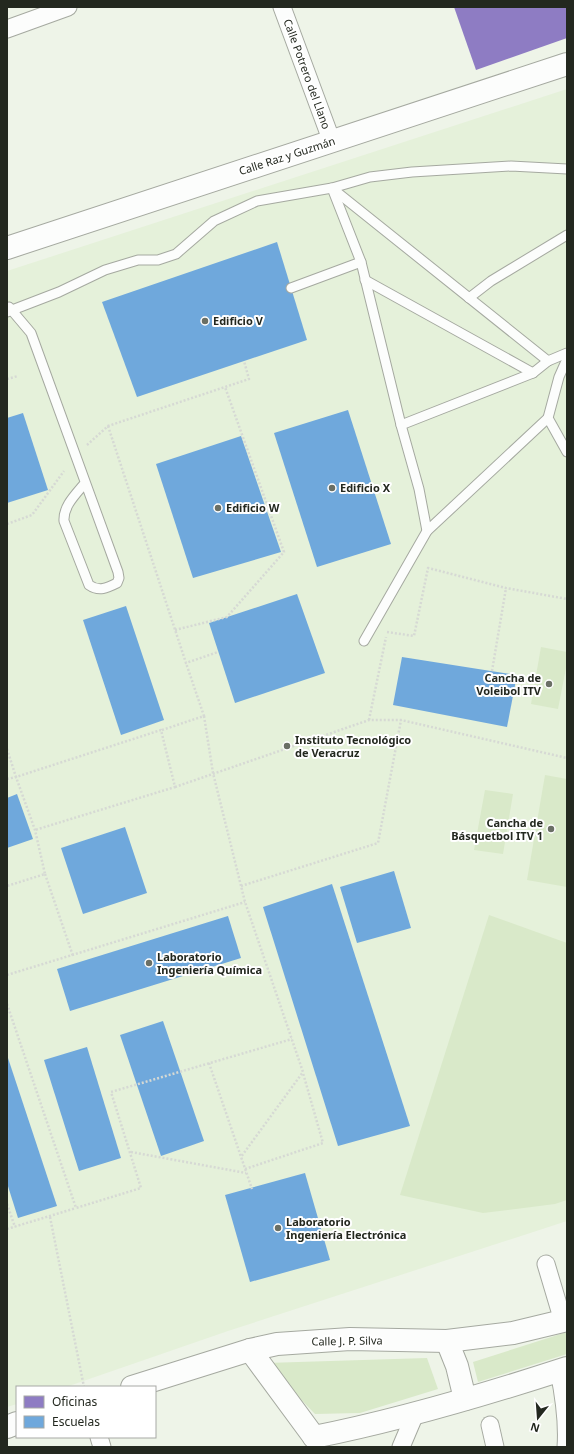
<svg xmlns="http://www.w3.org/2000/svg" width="574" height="1454" font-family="'Noto Sans',sans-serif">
  <rect width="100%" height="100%" fill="#eef4e8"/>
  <path fill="#e5f1da" d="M567,89v1132l-339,110 -162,56h-49v17l-10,3v-1136z"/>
  <g fill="#d9e9c9">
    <path d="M541,647l26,5v11l-9,46 -27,-5z"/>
    <path d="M545,775l22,4v108l-40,-7z"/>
    <path d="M485,790l28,4 -10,60 -29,-4z"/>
    <path d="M489,915l78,28v257l-12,4 -72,9 -83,-18z"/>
    <path d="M567,1332v22l-89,28 -5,-20z"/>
    <path d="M427,1358l11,31 -78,24 -45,1 -49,-51z"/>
  </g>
  <path fill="#8e7cc3" d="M454,7h113v31l-91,32z"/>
  <g fill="#6fa8dc">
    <path d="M277,242l30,98 -170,57 -35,-95z"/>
    <path d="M348,410l43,134 -74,23 -43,-134z"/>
    <path d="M23,413l25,77 -41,13v-85z"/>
    <path d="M241,436l40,116 -88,26 -37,-114z"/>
    <path d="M297,594l28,79 -90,30 -26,-80z"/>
    <path d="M126,606l38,114 -43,15 -38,-115z"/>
    <path d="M402,657l115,18 -10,52 -114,-22z"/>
    <path d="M17,794l16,45 -26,9v-50z"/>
    <path d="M125,827l22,66 -64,21 -22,-66z"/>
    <path d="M394,871l17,57 -54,15 -17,-56z"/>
    <path d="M332,884l78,242 -72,20 -75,-239z"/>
    <path d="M228,916l13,42 -171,53 -13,-42z"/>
    <path d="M163,1021l41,120 -43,15 -41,-121z"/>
    <path d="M87,1047l34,111 -42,13 -35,-111z"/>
    <path d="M7,1055l50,151 -39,12 -11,-35z"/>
    <path d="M305,1173l25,87 -80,22 -25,-87z"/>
  </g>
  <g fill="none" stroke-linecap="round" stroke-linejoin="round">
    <g stroke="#a5a9a0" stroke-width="11">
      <g id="lane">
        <path d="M332,188l29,74 40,163 18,64 8,42"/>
        <path d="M333,189l215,172 19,-8"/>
        <path d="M365,280l168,93"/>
        <path d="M291,288l70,-26"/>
        <path d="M469,298l22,-17 76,-46"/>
        <path d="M9,307l22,26 87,239 1,6 -2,5c-10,5 -18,9 -28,2l-25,-64c-1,-15 12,-27 21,-38"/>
        <path d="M7,312l52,-20 46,-22 33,-10h20l18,-6 38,-33 43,-20 75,-13 38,-11 42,-5 99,-6 56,3"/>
        <path d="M567,359l-8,18 -11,41 19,34"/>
        <path d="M401,425l132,-52 15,-12"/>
        <path d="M364,641l63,-110 121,-113"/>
      </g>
    </g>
    <g stroke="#a5a9a0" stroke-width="19">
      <g id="street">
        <path d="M282,7l50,135"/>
        <path d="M7,29l61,-22"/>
        <path d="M546,1264l17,57"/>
        <path d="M559,1371c5,25 9,50 7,76"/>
        <path d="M490,1425l5,22"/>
        <path d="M99,1437l3,10"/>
        <path d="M401,1447l14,-33"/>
      </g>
    </g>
    <g stroke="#a5a9a0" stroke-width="24">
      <g id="secondary">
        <path d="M7,248l560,-184"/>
        <path d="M447,1341l10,25 8,33"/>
        <path d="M250,1350l64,87"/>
        <path d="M132,1387l118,-37 27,-6 73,-5 97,2 66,-8 54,-13"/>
        <path d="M7,1427l10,-4"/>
        <path d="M314,1437c86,-17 170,-42 253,-69"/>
      </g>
    </g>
    <g stroke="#d6d9d4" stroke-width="2.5" stroke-dasharray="2 2" stroke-linecap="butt">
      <path d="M7,379l11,-3"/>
      <path d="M108,426l78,237 32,-11"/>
      <path d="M87,445l21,-19 141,-47 -5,-18"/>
      <path d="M7,524l25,-9 32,-44"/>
      <path d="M175,630l52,-13 57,-65 -59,-165"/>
      <path d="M387,632l27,4 14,-68 78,20 61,11"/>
      <path d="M492,671l14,-83"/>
      <path d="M204,716l9,57 32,129 58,170 -62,85"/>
      <path d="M369,720l17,-83"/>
      <path d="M162,730l42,-14 -18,-53"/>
      <path d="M7,749l9,28 145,-47 14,57 -140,43"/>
      <path d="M7,779l9,-2 19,53 10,44 -38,12"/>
      <path d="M175,787l194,-67h32l166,38"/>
      <path d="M45,874l28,82"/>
      <path d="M241,886l137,-43 23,-123"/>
      <path d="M7,975l238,-73"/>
      <path d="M7,1004l69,204 65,-20 -30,-96 181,-53"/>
      <path d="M209,1063l43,126"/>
      <path d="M131,1152l115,21"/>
      <path d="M245,1169l78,-26 -20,-70"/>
      <path d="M7,1204l8,23"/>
      <path d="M50,1217l34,170"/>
      <path d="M7,1229l69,-21"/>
    </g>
    <use href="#lane" stroke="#fcfdfc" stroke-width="9"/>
    <use href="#street" stroke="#fcfdfc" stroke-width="17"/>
    <use href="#secondary" stroke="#fcfdfc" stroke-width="22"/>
  </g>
  <g fill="#6a6f65" stroke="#fff" stroke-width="1.5">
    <circle cx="205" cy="321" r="4"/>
    <circle cx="332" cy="488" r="4"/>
    <circle cx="218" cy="508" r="4"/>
    <circle cx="549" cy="684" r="4"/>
    <circle cx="287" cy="746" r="4"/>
    <circle cx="551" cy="829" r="4"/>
    <circle cx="149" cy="963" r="4"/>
    <circle cx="278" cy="1228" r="4"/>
  </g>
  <g text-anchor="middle" stroke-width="4" stroke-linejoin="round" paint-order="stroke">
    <g font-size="11" fill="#23281f" stroke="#fff">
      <text transform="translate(307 74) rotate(70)" y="4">Calle Potrero del Llano</text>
      <text transform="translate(287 156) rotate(-18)" y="4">Calle Raz y Guzmán</text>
      <text transform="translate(347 1341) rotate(-1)" y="4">Calle J. P. Silva</text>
    </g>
    <g font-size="11" font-weight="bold" fill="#23281f" stroke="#fff" text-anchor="start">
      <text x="213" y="325">Edificio V</text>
      <text x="340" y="492">Edificio X</text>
      <text x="226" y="512">Edificio W</text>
      <text x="541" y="682" text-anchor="end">Cancha de<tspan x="541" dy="13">Voleibol ITV</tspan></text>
      <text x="295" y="744">Instituto Tecnológico<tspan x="295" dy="13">de Veracruz</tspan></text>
      <text x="543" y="827" text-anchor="end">Cancha de<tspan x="543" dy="13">Básquetbol ITV 1</tspan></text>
      <text x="157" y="961">Laboratorio<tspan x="157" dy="13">Ingeniería Química</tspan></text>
      <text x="286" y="1226">Laboratorio<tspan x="286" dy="13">Ingeniería Electrónica</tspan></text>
    </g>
  </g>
  <rect width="574" height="1454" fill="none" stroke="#23281f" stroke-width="16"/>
  <rect x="16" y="1386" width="140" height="52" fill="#ffffff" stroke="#a7a9a5"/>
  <rect x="24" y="1396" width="20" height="12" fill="#8e7cc3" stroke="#a7a9a5"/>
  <text x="52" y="1406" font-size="12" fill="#23281f">Oficinas</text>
  <rect x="24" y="1416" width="20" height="12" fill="#6fa8dc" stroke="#a7a9a5"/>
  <text x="52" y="1426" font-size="12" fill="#23281f">Escuelas</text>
  <g transform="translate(538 1418) rotate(197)" stroke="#ffffff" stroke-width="3" paint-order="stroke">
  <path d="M0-3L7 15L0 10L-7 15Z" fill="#23281f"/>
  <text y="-6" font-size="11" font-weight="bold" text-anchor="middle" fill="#23281f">N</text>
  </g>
</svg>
